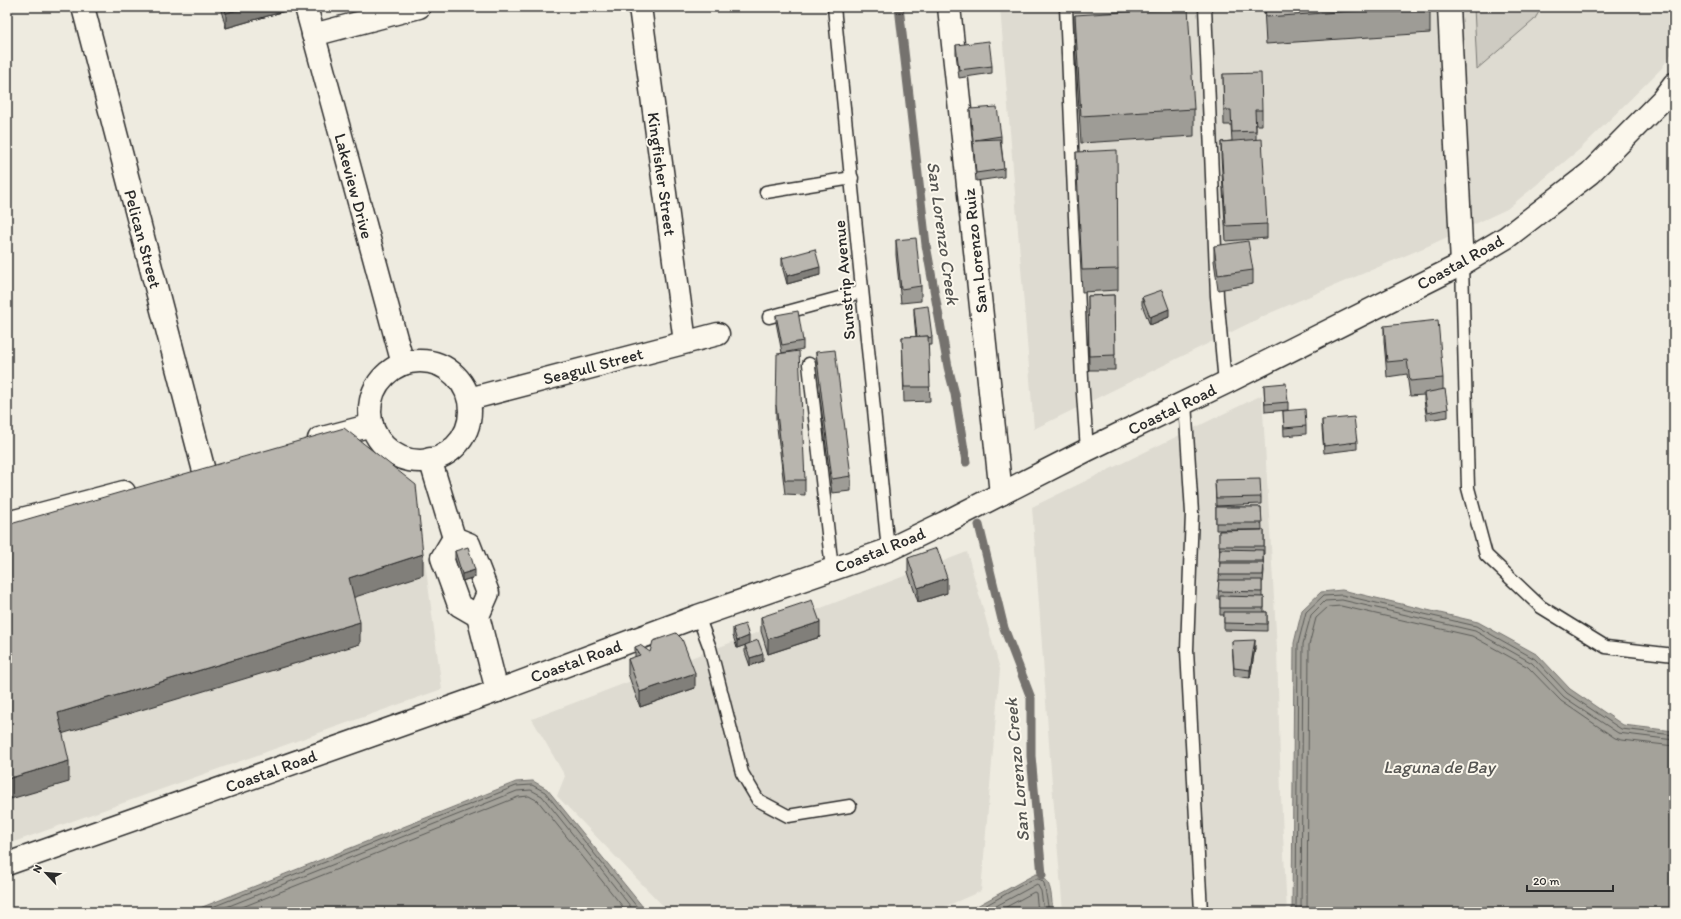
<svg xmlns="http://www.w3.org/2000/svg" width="1681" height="919" font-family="Itim,sans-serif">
  <rect width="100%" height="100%" fill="#eeebe0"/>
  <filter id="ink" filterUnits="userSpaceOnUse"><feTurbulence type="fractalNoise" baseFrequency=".025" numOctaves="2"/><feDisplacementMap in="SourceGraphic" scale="8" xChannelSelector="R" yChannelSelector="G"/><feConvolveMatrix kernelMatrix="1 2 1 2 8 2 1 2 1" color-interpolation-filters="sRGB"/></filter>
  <g filter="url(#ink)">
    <g fill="#dedbd1">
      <path d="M1000,7h674v43l-13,19 -81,80 -73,60 -79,37 -158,67 -236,116z"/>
      <path d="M1262,395l15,254 4,147 6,116h-224l-12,-141 -19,-264z"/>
      <path d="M417,502l25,187 -431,154 -4,-10v-294z"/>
      <path d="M967,552l33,117 -19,222 -48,21h-264l-112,-116 8,-20 -33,-57z"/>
    </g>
    <path fill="#cecbc2" stroke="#7c7b76" d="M1474,7h68l-8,13 -57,49z"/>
    <g fill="#a4a29a" stroke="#74726e">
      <path d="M1342,590l136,32 60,33 32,34 53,36 51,6v181h-382l2,-269 8,-33 19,-18z"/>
      <path d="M533,781l14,8 100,123h-457l326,-130z"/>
      <path d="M1036,874c17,3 15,25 17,38h-87l62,-34z"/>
    </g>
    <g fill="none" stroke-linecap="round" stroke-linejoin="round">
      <g stroke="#5b5b57" stroke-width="1">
        <path d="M200,912l316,-126 16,-1 13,7 96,120"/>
        <path d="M214,912l303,-121 14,-1 11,6 93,116"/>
        <path d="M230,912l288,-115 11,-1 9,5 89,111"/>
        <path d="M974,912l55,-31c7,-2 10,-4 15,2l5,29"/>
        <path d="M985,912l52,-28 4,7 3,21"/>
        <path d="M997,912l37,-20 2,1 2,19"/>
        <path d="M1296,912l2,-268 8,-32 17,-16 19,-1 134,31 59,33 32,34 54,36 53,6"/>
        <path d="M1301,912l2,-268 8,-29 14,-14 17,-1 133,31 57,32 32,34 54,36 56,7"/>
        <path d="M1307,912l2,-267 7,-27 12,-11 13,-1 131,30 56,31 33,34 54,37 7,2 52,6"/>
      </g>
      <g stroke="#74726e" stroke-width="9">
        <path d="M899,7l27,238 22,122 7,27 11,68"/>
        <path d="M979,525l25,103 27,70v58l11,119"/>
      </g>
      <g stroke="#2b2b2b" stroke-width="15">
        <g id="service">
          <path d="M834,7c19,181 35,362 54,543"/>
          <path d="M1066,7l16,372 5,71"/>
          <path d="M1205,7l12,289 8,87"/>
          <path d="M766,192l86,-14"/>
          <path d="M1462,264l6,224 18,67 55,52 65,40 68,8"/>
          <path d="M769,317l92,-25"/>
          <path d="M809,364l23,205"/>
          <path d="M1185,402l7,111 -5,137 14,262"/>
          <path d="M698,616l12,32 32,125 16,27 30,16 62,-10"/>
        </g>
      </g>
      <g stroke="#2b2b2b" stroke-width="25">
        <g id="minor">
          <path d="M83,7l121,464"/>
          <path d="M306,7l97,357"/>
          <path d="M640,7l45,335"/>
          <path d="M949,7l52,487"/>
          <path d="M1449,7l13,257"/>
          <path d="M313,35l106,-28"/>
          <circle cx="420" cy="411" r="50"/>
          <path d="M469,399l249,-65"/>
          <path d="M319,439l53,-14"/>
          <path d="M430,459l24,79"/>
          <path d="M7,523l117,-31"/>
          <path d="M454,538l15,6 19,49 -10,23 19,75"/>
          <path d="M454,538l-12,20 17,47 19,11"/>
        </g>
      </g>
      <g stroke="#2b2b2b" stroke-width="25">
        <path id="secondary" d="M7,864l490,-173 201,-75 190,-66 56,-27 143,-73 138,-67 237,-119 45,-27 83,-64 72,-73 12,-16"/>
      </g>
      <use href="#service" stroke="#fbf7ec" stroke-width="12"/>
      <use href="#minor" stroke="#fbf7ec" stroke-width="22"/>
      <use href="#secondary" stroke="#fbf7ec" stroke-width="22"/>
    </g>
    <g fill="#9e9c96" stroke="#2b2b2b">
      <path d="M220,7h79l-73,21z"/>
      <path d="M1264,7h166v26l-164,11z"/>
      <path d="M1075,15l119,94v27l-113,7 -6,-100z"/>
      <path d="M956,45l36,21v7l-33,5 -3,-25z"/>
      <path d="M1223,74l39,36v15h-6v14l11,85v14l-41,3 -5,-85v-14l11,-1 -1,-16h-7z"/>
      <path d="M970,109l31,27v7l3,26v8l-28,4 -6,-65z"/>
      <path d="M1076,152l42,117v21l-36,2 -6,-118z"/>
      <path d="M896,240l25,46v15l-20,2 -5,-48z"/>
      <path d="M1214,246l39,24v14l-35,6 -4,-29z"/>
      <path d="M782,258l38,17 -33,9 -5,-18z"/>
      <path d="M1114,295l1,75h-26l-1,-74z"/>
      <path d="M1142,297l27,20 -19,8 -8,-20z"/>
      <path d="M914,308l18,29v8h-4l2,56 -26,1 -2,-65h14l-2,-22z"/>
      <path d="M776,315l27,26v8l-21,4 -6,-31z"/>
      <path d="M1384,326l59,52v11l5,20v8l-21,3 -3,-20v-5l-14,1 -3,-22 -20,3 -3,-36z"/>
      <path d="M816,352l35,124v15l-19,2 -16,-126z"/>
      <path d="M1264,385l24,17v8l-23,2z"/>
      <path d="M776,405l29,75v15l-20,-1 -9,-75z"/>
      <path d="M1283,411l23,15v8l-22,2z"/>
      <path d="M1322,420l35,22v7l-33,4 -2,-25z"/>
      <path d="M1215,480l46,17v7l-45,2z"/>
      <path d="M1216,507h45l1,23h-46z"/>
      <path d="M1264,530v24h-1l1,17 -1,11h-1v15h2v15h3v19l-43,-1v-15h-4v-16h-2l1,-19 1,-11 -1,-38z"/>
      <path d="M455,551l20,26 -13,4 -7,-23z"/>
      <path d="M908,558l39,35 -29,9 -10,-30z"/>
      <path d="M761,617l59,20 -52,17 -7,-23z"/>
      <path d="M733,628l16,15 14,18 -13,5 -5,-14v-7l-8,3 -4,-12z"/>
      <path d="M1232,641l23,7 -5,30 -16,-2z"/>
      <path d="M635,647l60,41 -55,19 -12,-33v-15l7,-2z"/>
    </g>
    <g fill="#817f7a" stroke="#2b2b2b">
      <path d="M248,7h51l-73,21v-15z"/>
      <path d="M820,267v8l-33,9v-8z"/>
      <path d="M1169,309v8l-19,8v-8z"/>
      <path d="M423,554v21l-74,24v-21z"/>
      <path d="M475,570v7l-13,4v-7z"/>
      <path d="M947,578v15l-29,9v-14z"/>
      <path d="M360,622v22l-302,91v-22z"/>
      <path d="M820,622v15l-52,17v-15z"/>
      <path d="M749,636v8l-12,4v-7z"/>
      <path d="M1255,640v8l-5,30v-8z"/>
      <path d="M763,654v7l-13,5v-8z"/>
      <path d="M695,673v15l-55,19v-15z"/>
      <path d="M69,761v21l-62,18v-21z"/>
    </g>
    <g fill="#b8b5ae" stroke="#2b2b2b">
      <path d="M224,7h24l-22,6z"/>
      <path d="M1265,7h146l-145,10z"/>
      <path d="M1188,8l6,101 -113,7 -6,-101z"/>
      <path d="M989,41l3,25 -33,4 -3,-25z"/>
      <path d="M1261,73l1,37h-7l1,21 -24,1 -1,-22h-7l-1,-36z"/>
      <path d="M997,107l4,29 -26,4 25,-1 4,30 -28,4 -6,-64z"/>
      <path d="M1262,139l5,85 -41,2 -5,-84z"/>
      <path d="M1117,150l1,119 -36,1 -6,-118z"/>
      <path d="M916,238l5,48 -20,3 -5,-49z"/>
      <path d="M1248,241l5,29 -35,5 -4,-29z"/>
      <path d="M815,249l5,18 -33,9 -5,-18z"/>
      <path d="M1162,290l7,19 -19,8 -8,-20z"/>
      <path d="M1114,295l1,60 -26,1 -1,-60z"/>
      <path d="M928,306l4,31 -4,1v-2l-11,1 -3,-29z"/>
      <path d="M798,311l5,30 -21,4 -6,-30z"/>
      <path d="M1438,320l5,58 -33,3 -3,-21 -20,2 -3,-36z"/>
      <path d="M928,336l2,51h-26l-2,-50z"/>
      <path d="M835,350l16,126 -19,3 -16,-127z"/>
      <path d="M799,351l6,129h-20l-9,-75 1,-51z"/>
      <path d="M1286,383l2,19 -23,2 -1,-19z"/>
      <path d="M1445,389l3,20 -21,4 -3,-20z"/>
      <path d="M1305,409l1,17 -22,2 -1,-17z"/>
      <path d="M1354,417l3,25 -33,4 -2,-26z"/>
      <path d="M344,428l72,57 7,69 -74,24 11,44 -302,91 11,48 -62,18v-254z"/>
      <path d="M1260,479l1,18 -45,1 -1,-18z"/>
      <path d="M1216,507h45l1,16h-46z"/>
      <path d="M1264,530v16h-45v-15z"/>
      <path d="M468,547l7,23 -13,4 -7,-23z"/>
      <path d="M937,548l10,30 -29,10 -10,-30z"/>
      <path d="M1220,549l43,1v11h-44z"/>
      <path d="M1220,563h44l-1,12h-44z"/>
      <path d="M1219,580h43v12l-44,-1z"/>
      <path d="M1220,596l44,1v11h-44z"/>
      <path d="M812,600l8,22 -52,17 -7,-22z"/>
      <path d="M1224,612h43v12l-43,-1z"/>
      <path d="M745,624l4,12 -12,5 -4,-13z"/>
      <path d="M676,633l6,6 13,34 -55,19 -12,-33 12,-4 -5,-8 5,-2 10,7 3,-11z"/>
      <path d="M758,640l5,14 -13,4 -5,-13z"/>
      <path d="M1255,640l-5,30 -16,-2 -2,-27z"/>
    </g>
  </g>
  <g text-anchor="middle" stroke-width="4" stroke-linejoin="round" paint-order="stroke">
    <g font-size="17" fill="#2b2b2b" stroke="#fbf7ec">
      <text transform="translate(662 174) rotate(82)" y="6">Kingfisher Street</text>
      <text transform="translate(354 186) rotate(75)" y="6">Lakeview Drive</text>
      <text transform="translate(143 239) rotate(75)" y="6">Pelican Street</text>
      <text transform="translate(975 251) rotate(-96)" y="6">San Lorenzo Ruiz</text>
      <text transform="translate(1460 262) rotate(-29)" y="6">Coastal Road</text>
      <text transform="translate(844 280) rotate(-95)" y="6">Sunstrip Avenue</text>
      <text transform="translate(593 366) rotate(-15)" y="6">Seagull Street</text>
      <text transform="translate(1172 409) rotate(-26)" y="6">Coastal Road</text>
      <text transform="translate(880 550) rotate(-22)" y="6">Coastal Road</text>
      <text transform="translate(576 661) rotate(-20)" y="6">Coastal Road</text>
      <text transform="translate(271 771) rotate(-20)" y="6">Coastal Road</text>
    </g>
    <g font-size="18" font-style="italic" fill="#555552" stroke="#fbf7ec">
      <text transform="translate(943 233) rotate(82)" y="6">San Lorenzo Creek</text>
      <text x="1439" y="773">Laguna de Bay</text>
      <text transform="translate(1017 770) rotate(-95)" y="6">San Lorenzo Creek</text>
    </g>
  </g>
  <rect width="1681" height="919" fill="none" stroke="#fbf7ec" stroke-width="24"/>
  <rect x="12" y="12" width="1657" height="895" fill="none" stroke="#2b2b2b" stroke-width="1.5" filter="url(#ink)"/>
  <g transform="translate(46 873) rotate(296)" stroke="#fbf7ec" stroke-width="3" paint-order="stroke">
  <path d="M0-3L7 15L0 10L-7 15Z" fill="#2b2b2b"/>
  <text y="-6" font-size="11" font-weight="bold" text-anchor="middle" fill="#2b2b2b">N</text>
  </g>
  <path d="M1527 885v6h86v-6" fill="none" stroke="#2b2b2b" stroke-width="2"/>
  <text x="1533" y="885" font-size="12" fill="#2b2b2b" stroke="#fbf7ec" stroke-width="3" paint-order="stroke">20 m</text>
</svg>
